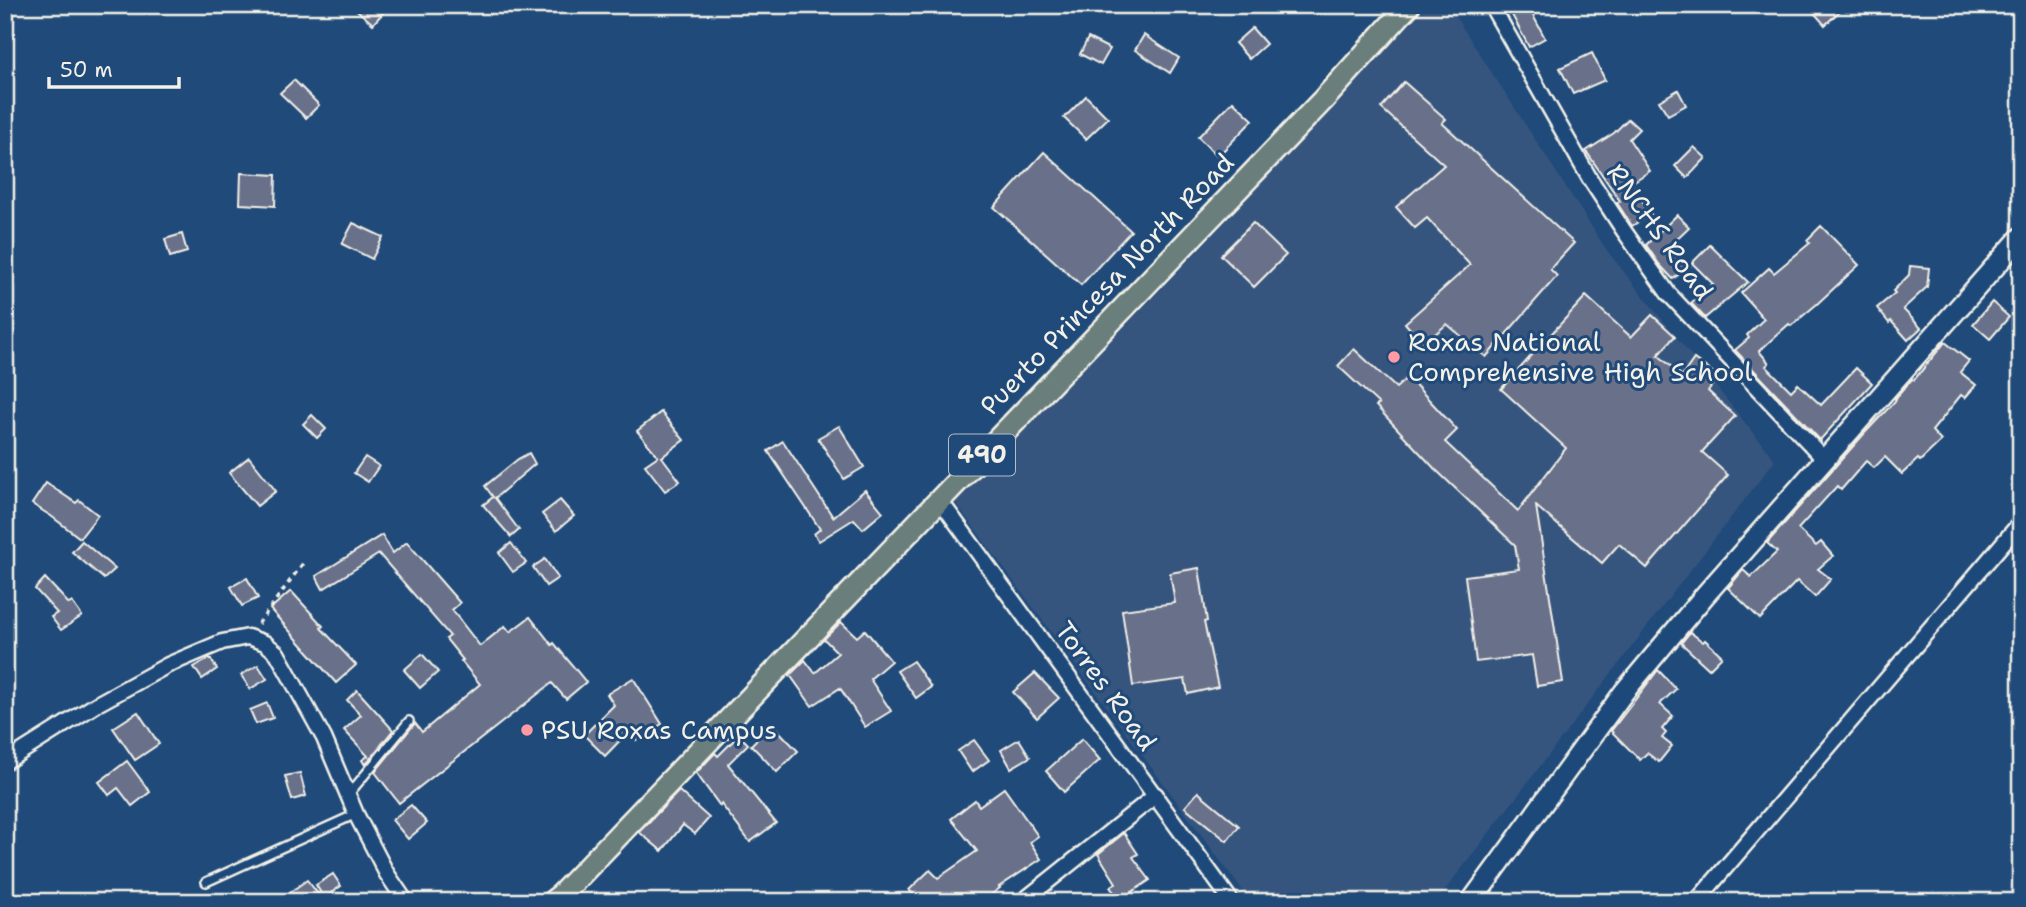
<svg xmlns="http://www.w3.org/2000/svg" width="2026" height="907" font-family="'Shantell Sans',sans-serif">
  <rect width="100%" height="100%" fill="#1f4a7a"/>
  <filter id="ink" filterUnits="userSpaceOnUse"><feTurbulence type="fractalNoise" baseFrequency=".0143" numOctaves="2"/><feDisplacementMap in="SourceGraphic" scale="14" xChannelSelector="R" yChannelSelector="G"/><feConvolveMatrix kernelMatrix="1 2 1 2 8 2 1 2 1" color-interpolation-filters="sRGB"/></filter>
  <g filter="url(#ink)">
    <path fill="#35557f" d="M1427,5h21l160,247 167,208 -339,442h-185l-296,-400 241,-249z"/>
    <g fill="#686f8a" stroke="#f4f1e8" stroke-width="2">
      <path d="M351,5h39l-17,19z"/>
      <path d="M1807,5h39l-21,20z"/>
      <path d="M1528,6l17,32 -16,9 -17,-32z"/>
      <path d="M1252,28l14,16 -17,15 -14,-16z"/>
      <path d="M1144,35l35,23 -9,15 -35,-23z"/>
      <path d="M1088,38l22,11 -9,16 -21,-11z"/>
      <path d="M1592,53l13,27 -32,14 -13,-26z"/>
      <path d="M294,80l25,25 -13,13 -26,-25z"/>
      <path d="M1404,82l42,37 -4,4 132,120 -24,26 7,7 -71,81 -39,-33 -24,20 -18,-21 65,-58 -43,-47 -12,10 -19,-21 48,-42 -63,-57z"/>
      <path d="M1678,90l8,15 -18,10 -9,-14z"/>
      <path d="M1086,96l22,22 -22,21 -22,-21z"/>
      <path d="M1233,101l20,19 -35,36 -20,-19z"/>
      <path d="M1628,119l11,10 -10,10 21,32 -19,12 20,31 -19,12 -15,-23 3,-2 -34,-50 28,-18z"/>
      <path d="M1694,147l12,11 -19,20 -12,-12z"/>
      <path d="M1044,152l87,79 -50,54 -87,-78z"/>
      <path d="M241,173l35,2 -1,31 -35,-2z"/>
      <path d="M1677,215l12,12 -19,18 20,21 -17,13 -14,-15 -13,-19z"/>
      <path d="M353,223l30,14 -11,22 -30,-15z"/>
      <path d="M1253,223l33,32 -32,32 -33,-32z"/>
      <path d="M1821,226l38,39 -42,39 -26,22 -2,-2 -30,27 10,12 -3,3 25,25 7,-7 23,21 35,-37 16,15 -52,57 -85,-90 14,-12 -2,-3 17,-16 -23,-26 28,-25 5,5 36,-30 -3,-3z"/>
      <path d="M182,234l5,18 -17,5 -5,-18z"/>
      <path d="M1710,245l38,37 -43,36 -14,-15 22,-19 -21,-21z"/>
      <path d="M1910,266l19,2 -2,19 -24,22 18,19 -13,12 -17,-19 -2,2 -12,-15 18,-15 -2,-2 16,-16z"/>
      <path d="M1586,296l45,41 21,-22 23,21 -17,19 24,21 12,-17 24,17 -10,15 27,25 -33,36 26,23 -81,93 -28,-24 -17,19 -66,-57 27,176 -26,4 -5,-31 -56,7 -11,-86 54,-7 -4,-24 -80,-76 -59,-63 3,-2 -41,-38 16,-17 42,39 12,-11 49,53 -12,12 73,69 48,-63 -65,-59z"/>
      <path d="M1992,302l17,15 -19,22 -17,-15z"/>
      <path d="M1945,342l24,19 -9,11 16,13 -11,13 -4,-3 -29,36 9,10 -21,20 -2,-2 -16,15 -17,-17 -11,11 -8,-7 -25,29 -4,-4 -39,43 18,17 5,-4 12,14 -15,13 13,10 -16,18 -18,-16 -37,38 -32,-31 15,-18 8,7 26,-25 -10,-9 97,-109 32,-34 -1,-1 17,-20 2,1z"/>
      <path d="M661,412l23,28 -22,17 18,24 -15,10 -20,-26 13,-9 -21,-25z"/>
      <path d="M312,415l14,14 -9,9 -14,-14z"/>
      <path d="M839,426l25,41 -20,12 -26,-41z"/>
      <path d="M783,441l50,76 32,-27 18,22 -20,17 -9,-10 -35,22 -5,-7 6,-5 -52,-78z"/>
      <path d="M529,453l6,11 -40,34 24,32 -8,7 -28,-32 10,-8 -8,-11 33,-27z"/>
      <path d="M249,457l27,34 -19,15 -28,-33z"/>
      <path d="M365,457l14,9 -11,16 -14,-9z"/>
      <path d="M46,483l30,20 3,-3 19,15 -18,23 -29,-22 -19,-12z"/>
      <path d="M560,500l14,16 -18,15 -14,-17z"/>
      <path d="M382,535l11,18 14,-11 53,61 -8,7 28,36 25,-20 5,6 20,-15 22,28 2,-2 32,39 -20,17 -14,-16 -153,120 -24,-31 40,-49 7,9 58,-48 -19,-23 2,-1 -17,-21 4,-3 -71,-82 -56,35 -7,-13z"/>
      <path d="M82,541l33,28 -11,10 -32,-27z"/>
      <path d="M511,543l15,20 -13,9 -14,-19z"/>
      <path d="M545,559l13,19 -12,8 -13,-19z"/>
      <path d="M1199,568l8,53 -3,1 14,65 -30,7 -3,-15 -52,7 -11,-76 53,-7 -5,-30z"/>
      <path d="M45,578l24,26 3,-2 10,14 -21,14 -10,-13 6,-4 -22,-24z"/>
      <path d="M247,578l11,20 -16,8 -11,-19z"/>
      <path d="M291,591l32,35 -2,2 35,37 -20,18 -66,-74z"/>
      <path d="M841,622l16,15 8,-7 26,31 -21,18 21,32 -26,16 -25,-39 -28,18 -22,-31 15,-15 10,13 23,-20 -14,-14z"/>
      <path d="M1690,632l13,10 2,-2 17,16 -13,13 -28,-26z"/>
      <path d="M422,654l16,18 -18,16 -16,-18z"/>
      <path d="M210,658l7,11 -15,10 -8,-12z"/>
      <path d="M913,661l18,26 -15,11 -19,-27z"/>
      <path d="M258,665l9,14 -17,10 -9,-14z"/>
      <path d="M1658,670l18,19 -16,15 13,12 -11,13 4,4 -4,5 10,8 -13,16 -12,-9 -7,7 -29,-29z"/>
      <path d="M1035,673l24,25 -22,20 -24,-26z"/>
      <path d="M633,678l29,46 -26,16 -6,-10 -25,26 -21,-21 30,-30 -7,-11z"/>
      <path d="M357,690l36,40 -28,35 -3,-5 6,-4 -24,-26 17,-15 -14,-15z"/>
      <path d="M267,703l6,15 -17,6 -6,-14z"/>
      <path d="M138,712l21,32 -24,16 -22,-32z"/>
      <path d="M772,724l26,27 -21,21 -26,-27z"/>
      <path d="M739,735l9,9 -20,20 48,59 -26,19 -29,-38 -1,2 -24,-33 19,-20 3,3z"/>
      <path d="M1019,739l11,18 -19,11 -10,-18z"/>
      <path d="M1082,739l18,21 -36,32 -18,-21z"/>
      <path d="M974,740l15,20 -17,12 -14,-21z"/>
      <path d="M127,761l23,31 -18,14 -14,-18 -9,7 -10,-13z"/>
      <path d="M300,773l6,23 -14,4 -7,-24z"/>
      <path d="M1004,788l34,48 -8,6 11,17 -42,28 1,1 -18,14h-62l-11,-12 21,-20 8,8 39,-27 -26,-32 24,-19 4,6z"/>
      <path d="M679,791l30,27 -14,16 -12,-9 -21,26 -23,-19z"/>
      <path d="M1198,792l41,34 -12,15 -42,-34z"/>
      <path d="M411,805l16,18 -19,16 -16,-19z"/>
      <path d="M1124,833l14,21 -5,3 17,23 -30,20 -10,-13 6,-4 -18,-29z"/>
      <path d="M333,874l8,12 -17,12 -8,-13z"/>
      <path d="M307,880l12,15 -9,7h-34z"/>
    </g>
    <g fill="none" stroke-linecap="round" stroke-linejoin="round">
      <g stroke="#f4f1e8" stroke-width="12">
        <g id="lane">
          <path d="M349,794l60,-73"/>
          <path d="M206,882l150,-68"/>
        </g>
      </g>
      <g stroke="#f4f1e8" stroke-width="19">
        <g id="street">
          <path d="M1491,5l99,174 34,52 44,62 157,167"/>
          <path d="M939,499l293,403"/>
          <path d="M5,762l92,-58 71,-39 54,-23 26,-5 17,6 12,10 47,85 32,76 31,60 19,28"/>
          <path d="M1022,902l134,-107"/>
          <path d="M1696,902l325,-380"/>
        </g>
      </g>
      <g stroke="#f4f1e8" stroke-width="24">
        <path id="secondary" d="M1471,902l153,-210 81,-97 316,-358"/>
      </g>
      <g stroke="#f4f1e8" stroke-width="26">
        <path id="primary" d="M552,902l9,-7 762,-795 86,-95"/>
      </g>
      <path stroke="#f4f1e8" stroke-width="3.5" stroke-dasharray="5 5" stroke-linecap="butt" d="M258,624l46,-62"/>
      <use href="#lane" stroke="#1f4a7a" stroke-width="7"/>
      <use href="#street" stroke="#1f4a7a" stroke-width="14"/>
      <use href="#secondary" stroke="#1f4a7a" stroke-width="19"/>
      <use href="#primary" stroke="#6b7f7c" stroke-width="21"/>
    </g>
  </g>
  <g fill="#ff9aa2" stroke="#1f4a7a" stroke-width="2.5">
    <circle cx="1394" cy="357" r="7"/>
    <circle cx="527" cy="730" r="7"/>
  </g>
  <g text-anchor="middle" stroke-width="6" stroke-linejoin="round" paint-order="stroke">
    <rect fill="#1f4a7a" stroke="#b4bfc7" stroke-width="2" x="949" y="434.5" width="66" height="41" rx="5"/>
    <g font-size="24" font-weight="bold" fill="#f4f1e8">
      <text x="982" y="463">490</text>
    </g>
    <g font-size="26" fill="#f4f1e8" stroke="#1f4a7a">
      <text transform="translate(1660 232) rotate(54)" y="9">RNCHS Road</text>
      <text transform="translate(1107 284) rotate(-46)" y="9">Puerto Princesa North Road</text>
      <text transform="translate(1106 686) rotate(54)" y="9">Torres Road</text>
    </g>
    <g font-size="26" fill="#f4f1e8" stroke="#1f4a7a" text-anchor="start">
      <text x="1408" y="351">Roxas National<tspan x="1408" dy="30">Comprehensive High School</tspan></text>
      <text x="541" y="739">PSU Roxas Campus</text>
    </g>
  </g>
  <rect width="2026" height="907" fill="none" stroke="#1f4a7a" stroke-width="28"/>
  <rect x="14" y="14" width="1998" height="879" fill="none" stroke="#f4f1e8" stroke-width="2.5" filter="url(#ink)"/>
  <path d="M49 77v10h130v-10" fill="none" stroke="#f4f1e8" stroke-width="3.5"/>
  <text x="60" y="77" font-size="21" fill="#f4f1e8" stroke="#1f4a7a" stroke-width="5" paint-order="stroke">50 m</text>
</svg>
